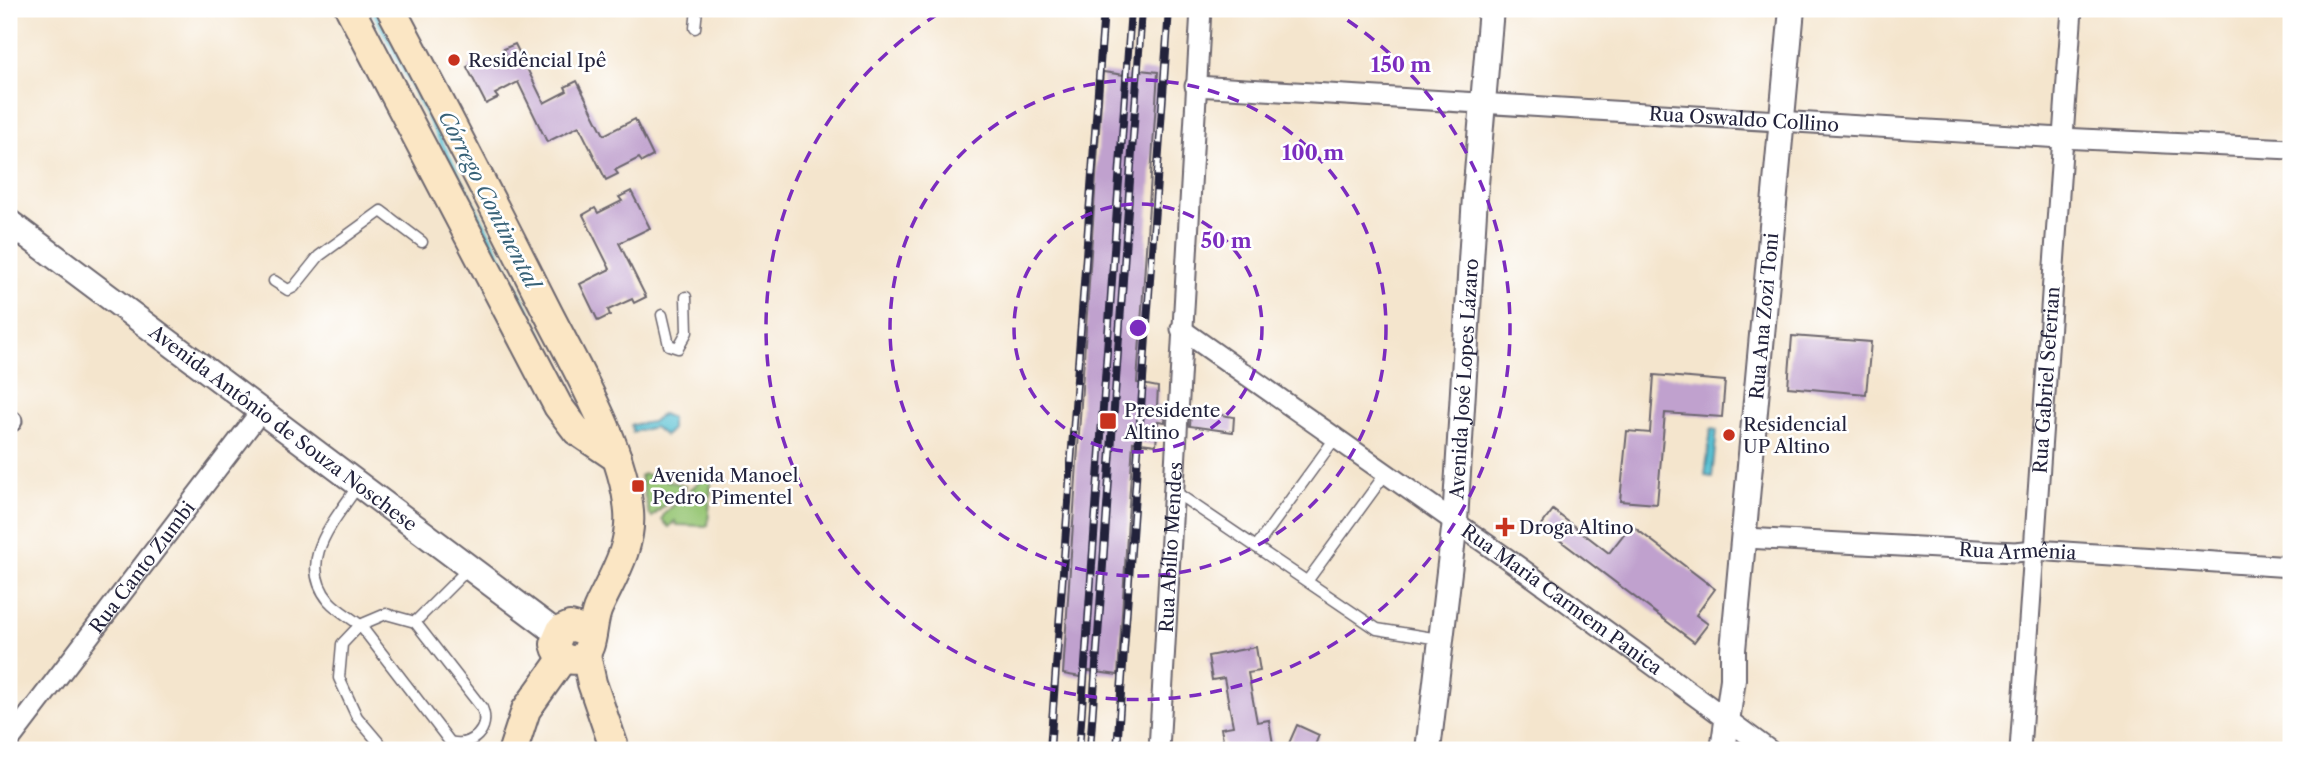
<svg xmlns="http://www.w3.org/2000/svg" width="2300" height="759" font-family="'Libre Caslon Text',serif">
  <rect width="100%" height="100%" fill="#fff"/>
  <filter id="ink" filterUnits="userSpaceOnUse"><feTurbulence type="fractalNoise" baseFrequency=".0143" numOctaves="2"/><feDisplacementMap in="SourceGraphic" scale="14" xChannelSelector="R" yChannelSelector="G"/><feConvolveMatrix kernelMatrix="1 2 1 2 8 2 1 2 1" color-interpolation-filters="sRGB"/></filter>
  <filter id="wash" filterUnits="userSpaceOnUse"><feTurbulence type="fractalNoise" baseFrequency=".00686" numOctaves="4" result="noise"/><feDisplacementMap in="SourceGraphic" scale="28" xChannelSelector="R" yChannelSelector="G"/><feGaussianBlur stdDeviation="1.57" result="paint"/><feColorMatrix in="noise" values="0 0 0 0 0 0 0 0 0 0 0 0 0 0 0 0 0 1.4 0 .05"/><feComposite in="paint" operator="in"/></filter>
  <g filter="url(#wash)">
    <rect width="100%" height="100%" fill="#f4e5cd"/>
    <g fill="#97c675" stroke="#5c7458" stroke-width="2">
      <path d="M712,470l-4,56 -31,-1 -2,-4 -6,6 -7,-7 2,-6z"/>
      <path d="M644,474l42,12 -34,31 -3,-3 -9,-38z"/>
    </g>
    <g fill="#58c1d3" stroke="#3d7287" stroke-width="2">
      <path d="M662,414l9,4v12l-6,6 -11,-9 -21,5 -2,-7 21,-3z"/>
      <path d="M1711,429l6,1 -5,47 -7,-1z"/>
    </g>
    <g fill="none" stroke-linecap="round" stroke-linejoin="round">
      <path stroke="#58c1d3" stroke-width="5" d="M373,9l203,396"/>
    </g>
    <g id="blocks">
      <g fill="#c0a1ce">
        <path d="M515,44l29,59 23,-12 -2,-4 12,-6 27,54 31,-16 18,37 -11,6 -3,-4 -24,12 3,4 -12,6 -27,-54 -32,16 -29,-60 -23,12 3,4 -12,6 -19,-37 13,-6 2,5 24,-12 -3,-5z"/>
        <path d="M1140,70l18,2 -21,311 21,4 -1,19 9,1 -1,15 -7,-1 -2,24 -23,-3 -15,233 -36,-5 -1,7 -18,-3 40,-602 36,5z"/>
        <path d="M631,191l19,37 -31,15 27,54 -12,6 -2,-4 -24,11 2,5 -12,6 -18,-37 30,-15 -27,-54 12,-7 3,5 24,-12 -3,-4z"/>
        <path d="M1792,336l79,6 -5,52 -78,-7z"/>
        <path d="M1654,375l71,6 -3,36 -57,-4 -8,91 -37,-3 7,-70 23,2z"/>
        <path d="M1191,410l43,7 -1,15 -43,-6z"/>
        <path d="M1553,510l56,43 22,-28 84,64 -19,26 12,9 -14,18 -153,-116z"/>
        <path d="M1256,647l4,24 -12,2 9,49 12,-2 4,24 -48,6 -4,-22 12,-2 -9,-48 -12,2 -4,-24z"/>
        <path d="M1297,725l22,10 -6,15h-27z"/>
      </g>
    </g>
  </g>
  <g filter="url(#ink)">
    <use href="#blocks" fill-opacity="0" stroke="#6c666e" stroke-width="2"/>
    <g fill="none" stroke-linecap="round" stroke-linejoin="round">
      <g stroke="#6c666e" stroke-width="13">
        <g id="service">
          <path d="M695,28l2,-19"/>
          <path d="M274,281l14,9 6,-3 25,-31 62,-45 41,31"/>
          <path d="M662,315l7,30 9,3 9,-16 -1,-35"/>
          <path d="M359,484c-23,36 -64,76 -30,117 8,9 21,16 31,24l26,-11 29,8"/>
          <path d="M1175,492l202,137 62,10"/>
          <path d="M1256,547l80,-110"/>
          <path d="M1308,580l78,-107"/>
          <path d="M385,750l-28,-33 -18,-39 3,-34 18,-19 90,117c22,6 41,-13 32,-34l-67,-86 53,-53"/>
        </g>
      </g>
      <g stroke="#6c666e" stroke-width="23">
        <g id="minor">
          <path id="s1" d="M1195,86l866,52 230,11"/>
          <path id="s2" d="M1181,329l338,238 250,183"/>
          <path d="M9,419l3,2"/>
          <path id="s3" d="M1745,538l270,14 20,-2 256,17"/>
          <path id="s4" d="M9,741l252,-330"/>
          <path id="s5" d="M1159,750l42,-741"/>
          <path id="s6" d="M2020,750l52,-741"/>
        </g>
      </g>
      <g stroke="#6c666e" stroke-width="28">
        <g id="tertiary">
          <path id="s7" d="M9,222l549,412"/>
          <path id="s8" d="M1428,750l27,-229 20,-325 16,-187"/>
          <path id="s9" d="M1723,750l10,-71v-29l59,-641"/>
        </g>
      </g>
      <g stroke="#6c666e" stroke-width="32">
        <g id="secondary">
          <path d="M350,9l208,397 19,25 40,27"/>
          <path d="M391,9c53,100 105,201 156,302 29,57 77,137 82,201 3,35 -16,64 -30,94 -9,17 -3,42 -19,53 -13,3 -22,-2 -25,-15l6,-14 9,-4 14,4 6,9"/>
          <path d="M586,655l6,28 23,67"/>
          <path d="M513,750l13,-40 37,-52"/>
        </g>
      </g>
      <use href="#service" stroke="#fff" stroke-width="10"/>
      <use href="#minor" stroke="#fff" stroke-width="19"/>
      <use href="#tertiary" stroke="#fff" stroke-width="24"/>
      <use href="#secondary" stroke="#fbe6c4" stroke-width="28"/>
      <g stroke="#22223b" stroke-width="8">
        <g id="rail">
          <path d="M1050,750l54,-741"/>
          <path d="M1079,750l52,-741"/>
          <path d="M1090,750l52,-741"/>
          <path d="M1117,750l52,-741"/>
        </g>
      </g>
      <use href="#rail" stroke="#fff" stroke-width="5" stroke-dasharray="16" stroke-linecap="butt"/>
    </g>
  </g>
  <g fill="none" stroke="#7b2cbf" stroke-width="3.5" stroke-dasharray="12 9">
    <circle cx="1138" cy="328" r="124"/>
    <circle cx="1138" cy="328" r="248"/>
    <path d="M1330 9A372 372 0 1 1 946 9"/>
  </g>
  <g fill="#c8321e" stroke="#fff" stroke-width="2.5">
    <circle cx="454" cy="60" r="7"/>
    <rect x="1099" y="412" width="18" height="18" rx="3.5"/>
    <circle cx="1729" cy="435" r="7"/>
    <rect x="631" y="479" width="14" height="14" rx="3.5"/>
    <path d="M1501.5 516.5h7v7h7v7h-7v7h-7v-7h-7v-7h7z"/>
  </g>
  <g text-anchor="middle" stroke-width="5" stroke-linejoin="round" paint-order="stroke">
    <g font-size="19" fill="#22223b" stroke="#fff" text-anchor="start">
      <text x="468" y="67">Residêncial Ipê</text>
      <text x="1124" y="417">Presidente<tspan x="1124" dy="22">Altino</tspan></text>
      <text x="1743" y="431">Residencial<tspan x="1743" dy="22">UP Altino</tspan></text>
      <text x="652" y="482">Avenida Manoel<tspan x="652" dy="22">Pedro Pimentel</tspan></text>
      <text x="1519" y="534">Droga Altino</text>
    </g>
    <g font-size="19" fill="#22223b" stroke="#fff">
      <text dy="7" stroke="none"><textPath href="#s1" startOffset="550">Rua Oswaldo Collino</textPath></text>
      <text dy="7" stroke="none"><textPath href="#s9" startOffset="436">Rua Ana Zozi Toni</textPath></text>
      <text dy="7" stroke="none"><textPath href="#s6" startOffset="371">Rua Gabriel Seferian</textPath></text>
      <text dy="7" stroke="none"><textPath href="#s8" startOffset="373">Avenida José Lopes Lázaro</textPath></text>
      <text dy="7" stroke="none"><textPath href="#s7" startOffset="343">Avenida Antônio de Souza Noschese</textPath></text>
      <text dy="7" stroke="none"><textPath href="#s5" startOffset="203">Rua Abílio Mendes</textPath></text>
      <text dy="7" stroke="none"><textPath href="#s3" startOffset="273">Rua Armênia</textPath></text>
      <text dy="7" stroke="none"><textPath href="#s4" startOffset="219">Rua Canto Zumbi</textPath></text>
      <text dy="7" stroke="none"><textPath href="#s2" startOffset="467">Rua Maria Carmem Panica</textPath></text>
    </g>
    <g font-size="21" font-style="italic" fill="#386278" stroke="#fff">
      <text transform="translate(489 200) rotate(63)" y="7">Córrego Continental</text>
    </g>
  </g>
  <circle cx="1138" cy="328" r="10" fill="#7b2cbf" stroke="#fff" stroke-width="3.5"/>
  <g font-size="21" text-anchor="middle" font-weight="bold" fill="#7b2cbf" stroke="#fff" stroke-width="5" stroke-linejoin="round" paint-order="stroke">
    <text x="1401" y="72">150 m</text>
    <text x="1313" y="160">100 m</text>
    <text x="1226" y="248">50 m</text>
  </g>
  <rect width="2300" height="759" fill="none" stroke="#fff" stroke-width="35"/>
</svg>
